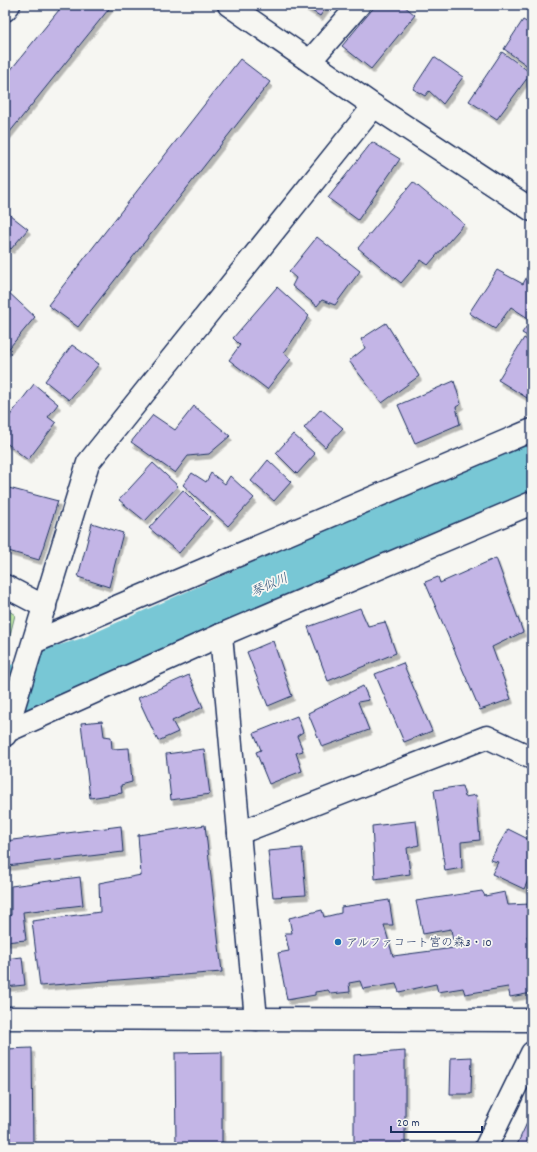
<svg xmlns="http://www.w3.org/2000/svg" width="537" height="1152" font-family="Dekko,'Klee One',sans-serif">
  <defs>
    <filter id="shadow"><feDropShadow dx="2.5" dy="4.5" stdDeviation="0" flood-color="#0004"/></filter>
  </defs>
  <rect width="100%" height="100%" fill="#f6f6f2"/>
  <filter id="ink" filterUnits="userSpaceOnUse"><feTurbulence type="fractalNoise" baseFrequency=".025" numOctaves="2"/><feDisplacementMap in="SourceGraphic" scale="8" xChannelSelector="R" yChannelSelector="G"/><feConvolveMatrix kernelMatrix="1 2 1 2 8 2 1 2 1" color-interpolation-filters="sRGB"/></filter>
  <g filter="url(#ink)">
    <path fill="#bbe4a0" stroke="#6b8a7f" d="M5,608l10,7 -10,40z"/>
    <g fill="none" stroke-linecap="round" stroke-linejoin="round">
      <path stroke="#78c7d5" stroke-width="54" d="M5,697l52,-23 36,-11 439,-196"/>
    </g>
    <g fill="#c3b5e6" stroke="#1b2f5e" filter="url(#shadow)">
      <path d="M63,5h49l-107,133v-61z"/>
      <path d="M302,5h26l-8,11z"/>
      <path d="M376,5h27l12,10 -44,54 -29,-23z"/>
      <path d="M523,20l9,5v44l-28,-20z"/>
      <path d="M502,52l29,21 -34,46 -28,-18z"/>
      <path d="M434,57l29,20 -20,27 -14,-13 -4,5 -12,-7z"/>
      <path d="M240,59l30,23 -192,245 -30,-22z"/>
      <path d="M372,142l28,17 -42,61 -30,-22z"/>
      <path d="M413,182l51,42 -36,41 -7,-5 -20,23 -43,-35z"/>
      <path d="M5,211l23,18 -17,20 -6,-4z"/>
      <path d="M317,237l43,34 -25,34 -13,-5 -5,6 -25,-20 4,-8 -7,-6z"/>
      <path d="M532,267v65l-3,5 -7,-4 9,-13 -20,-13 -16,22 -26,-16 28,-43 26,14z"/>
      <path d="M277,287l32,29 -25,37 7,6 -24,30 -38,-29 11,-15 -7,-7z"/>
      <path d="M5,289l30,28 -30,36z"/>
      <path d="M386,323l33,53 -37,27 -33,-42 16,-13 -4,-9z"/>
      <path d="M524,338l8,5v58l-34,-21z"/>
      <path d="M72,345l27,19 -30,36 -24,-19z"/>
      <path d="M454,381l7,23 -5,3 4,17 -45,19 -17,-38z"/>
      <path d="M34,384l24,20 -10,13 8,6 -28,37 -23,-18v-20z"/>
      <path d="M194,406l36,30 -21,18 -21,2 -13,17 -44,-31 22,-27 22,15z"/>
      <path d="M321,409l22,19 -18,19 -21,-19z"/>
      <path d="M293,434l22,20 -18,20 -21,-21z"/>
      <path d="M268,460l23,22 -17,19 -23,-20z"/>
      <path d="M153,463l25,23 -33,35 -26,-21z"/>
      <path d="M192,473l14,9 5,-9 14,11 5,-8 24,22 -26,28 -45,-41z"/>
      <path d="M5,487l53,14 -19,59 -34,-10z"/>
      <path d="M183,490l27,27 -31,36 -30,-25z"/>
      <path d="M92,523l31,10 -14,54 -31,-10z"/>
      <path d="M496,558l27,74 -31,15 19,52 -31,11 -55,-128 13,-5 2,6z"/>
      <path d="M360,608l8,18 17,-4 11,31 -68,28 -20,-54z"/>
      <path d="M273,641l19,55 -24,10 -21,-54z"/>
      <path d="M403,663l29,68 -28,11 -29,-68z"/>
      <path d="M189,675l14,32 -31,14 6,11 -20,9 -20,-43z"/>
      <path d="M363,686l6,14 -11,2 11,28 -47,17 -14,-34z"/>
      <path d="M297,716l6,16 -6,4 6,15 -7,2 6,18 -33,13 -13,-32 5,-2 -7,-17z"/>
      <path d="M102,721l2,15 7,1 1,12 17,-1 3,34 -11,3 1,8 -32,5 -9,-75z"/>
      <path d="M204,749l6,45 -39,6 -5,-46z"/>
      <path d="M462,786l3,11 11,-2 4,45 -19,2 1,26 -17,3 -11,-81z"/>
      <path d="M416,821l3,24 -12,3 3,26 -35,5 -3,-53z"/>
      <path d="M205,825l17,147 -182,14 -8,-65 68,-9 -1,-29 42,-8 -3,-40z"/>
      <path d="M121,826l2,26 -116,14 -2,-25z"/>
      <path d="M508,829l24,12v31l-8,17 -32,-15 6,-12 -8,-2z"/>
      <path d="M302,848l4,47 -33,2 -5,-46z"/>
      <path d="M80,877l3,28 -60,7 3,28 -21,2v-26l6,-1v-29z"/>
      <path d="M482,891l3,5 20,-4 3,13 22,-1 2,31 -5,1 5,20v37l-22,4 -2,-10 -43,7 -2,-6 -25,4 -2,-8 -37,8 -3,-8 -33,5 -3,-8 -11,2 1,9 -19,2 -3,-4 -13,2v3l-28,5 -9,-47 11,-2 -4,-18h7l-3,-15 33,-8 2,7 17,-4v-6l48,-7 4,25h-9l9,31 61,-8 -3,-19 -28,5 -7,-33z"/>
      <path d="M22,957l3,28 -20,2v-28z"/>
      <path d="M32,1048l1,99h-28v-98z"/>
      <path d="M405,1051v96h-51v-92z"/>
      <path d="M222,1052v95h-46l-1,-94z"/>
      <path d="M472,1057l-1,37h-21l1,-36z"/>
      <path d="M532,1112v35h-16z"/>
    </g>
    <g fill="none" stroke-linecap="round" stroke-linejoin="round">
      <g stroke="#1b2f5e" stroke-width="25">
        <g id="street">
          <path d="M229,5l145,101 158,104"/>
          <path d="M5,10l4,-5"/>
          <path d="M310,61l49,-56"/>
          <path d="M5,586l40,21"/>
          <path d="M221,635l35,384"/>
          <path d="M34,642l498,-212"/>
          <path d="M5,732l216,-97 311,-132"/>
          <path d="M5,735l83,-272 286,-357"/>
          <path d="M239,833l248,-96 45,21"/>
          <path d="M5,1018l527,2"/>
          <path d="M486,1147l46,-94"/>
        </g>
      </g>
      <use href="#street" stroke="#f6f6f2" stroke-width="22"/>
    </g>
  </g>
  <circle fill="#1f6fb2" stroke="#f6f6f2" stroke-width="1.5" cx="338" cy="942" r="4"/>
  <g text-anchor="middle" stroke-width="3.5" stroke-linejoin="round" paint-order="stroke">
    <g font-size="12" fill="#1b2f5e" stroke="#f6f6f2" text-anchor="start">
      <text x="346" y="946">アルファコート宮の森3・10</text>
    </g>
    <g font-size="13" font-style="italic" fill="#32557c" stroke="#f6f6f2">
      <text transform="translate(269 584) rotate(-24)" y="5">琴似川</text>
    </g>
  </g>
  <rect width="537" height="1152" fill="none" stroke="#f6f6f2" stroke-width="20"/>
  <rect x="10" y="10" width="517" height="1132" fill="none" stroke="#1b2f5e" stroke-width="1.5" filter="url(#ink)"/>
  <path d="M391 1126v6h91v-6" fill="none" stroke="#1b2f5e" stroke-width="2"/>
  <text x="397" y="1126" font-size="12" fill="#1b2f5e" stroke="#f6f6f2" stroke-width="3" paint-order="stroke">20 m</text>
</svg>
